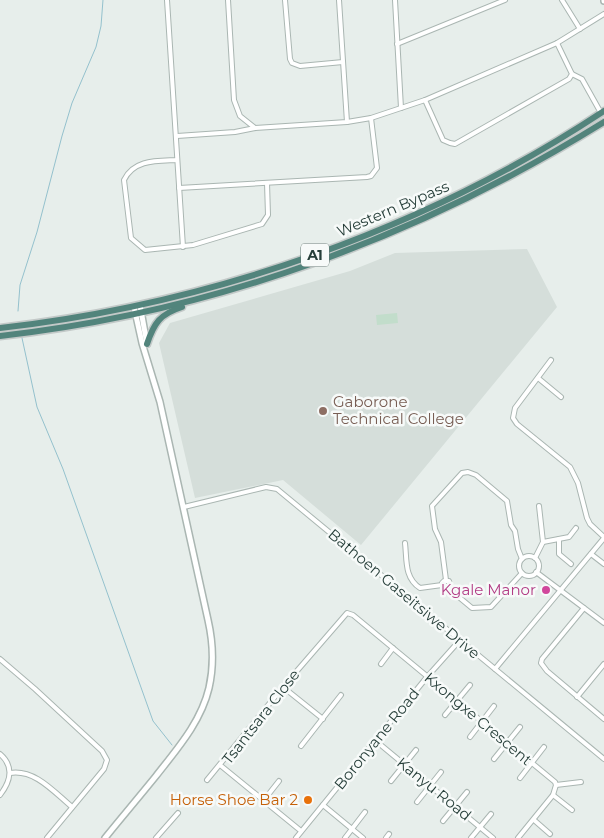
<svg xmlns="http://www.w3.org/2000/svg" width="604" height="838" font-family="Montserrat,sans-serif">
  <rect width="100%" height="100%" fill="#e7eeeb"/>
  <path fill="#d5deda" d="M527,249l30,58 -196,238 -78,-65 -88,18 -36,-155 11,-20 180,-52 45,-18z"/>
  <path fill="#c2ddcb" d="M397,313l1,10 -21,2 -1,-10z"/>
  <g fill="none" stroke-linecap="round" stroke-linejoin="round">
    <g stroke="#94c1cd" stroke-width="1">
      <path d="M18,311l2,-26 17,-53 25,-96 10,-33 24,-56 5,-21 2,-26"/>
      <path d="M22,338l15,69 26,62 90,252 19,24"/>
    </g>
    <g stroke="#aab6b2" stroke-width="6">
      <g id="minor">
        <path d="M167,0l16,247"/>
        <path d="M228,0l6,100 6,16 15,12"/>
        <path d="M285,0l5,59 2,4 8,3 43,-4"/>
        <path d="M339,0l8,122"/>
        <path d="M395,0l6,108"/>
        <path d="M562,0l18,29"/>
        <path d="M397,44l108,-44"/>
        <path d="M572,74l10,5 19,34"/>
        <path d="M425,100l18,40 7,3 5,1 114,-65 3,-5 -15,-31"/>
        <path d="M177,136l58,-4 20,-4 92,-6 24,-4 54,-18 132,-57 47,-29"/>
        <path d="M177,160c-19,1 -43,-1 -53,20l7,58 14,12 48,-5 69,-21 6,-9 -1,-32"/>
        <path d="M179,188l188,-11 4,-1 6,-8 -6,-50"/>
        <path d="M551,360l-36,48 -2,10 4,6 53,43 8,16 9,35 3,6 14,13"/>
        <path d="M538,378l23,19"/>
        <path d="M184,507l82,-20 11,2 327,270"/>
        <path d="M559,539v15l12,10"/>
        <path d="M543,542l26,-5 7,-9"/>
        <path d="M405,543c2,16 -1,35 15,45l22,-3"/>
        <path d="M591,554l13,10"/>
        <circle cx="529" cy="566" r="10"/>
        <path d="M535,558l8,-16 -4,-36"/>
        <path d="M536,572l68,51"/>
        <path d="M446,580l-5,-38 -6,-13 -3,-23 30,-33 6,-1 8,3 31,26 4,24 4,6 3,18 4,10"/>
        <path d="M448,588l2,-3 -1,-4h-5l-2,2 1,4 5,1 24,20 19,-1 31,-34"/>
        <path d="M584,608l-42,51 -1,4 6,8 57,48"/>
        <path d="M0,659l35,30 67,62 5,9 -3,9 -57,69"/>
        <path d="M381,664l12,-16"/>
        <path d="M495,669l109,-131"/>
        <path d="M283,687l40,32"/>
        <path d="M577,697l27,-33"/>
        <path d="M445,715l25,-30"/>
        <path d="M470,737l24,-31"/>
        <path d="M376,741l117,97"/>
        <path d="M301,746l40,-51"/>
        <path d="M0,754c14,12 11,27 0,41"/>
        <path d="M494,759l26,-32"/>
        <path d="M220,765l81,66"/>
        <path d="M10,773c25,-4 44,19 62,34"/>
        <path d="M520,778l24,-31"/>
        <path d="M207,780l76,-93 64,-74 6,2 202,167 1,3 -3,10 -35,43"/>
        <path d="M391,781l25,-31"/>
        <path d="M556,785l25,-3"/>
        <path d="M553,795l19,15"/>
        <path d="M264,800l15,-19"/>
        <path d="M417,802l24,-30"/>
        <path d="M323,805l40,33"/>
        <path d="M534,820l16,14"/>
        <path d="M443,821l24,-29"/>
        <path d="M156,838l22,-25"/>
        <path d="M296,838l131,-161 33,-37"/>
        <path d="M345,838l20,-26"/>
        <path d="M386,838l3,-4"/>
        <path d="M471,838l20,-24"/>
      </g>
    </g>
    <g stroke="#aab6b2" stroke-width="8">
      <g id="tertiary">
        <path d="M604,0v1"/>
        <path d="M140,305l7,39"/>
        <path d="M105,838c17,-21 34,-41 51,-62 21,-27 45,-54 53,-88 5,-22 4,-46 -1,-68l-48,-218 -18,-59 -8,-36"/>
      </g>
    </g>
    <g stroke="#c3c9c8" stroke-width="9">
      <g id="trunk">
        <path d="M0,328c212,-24 426,-99 604,-217"/>
        <path d="M0,336c216,-24 420,-100 604,-214"/>
        <path d="M147,344c7,-21 13,-30 35,-37"/>
      </g>
    </g>
    <use href="#minor" stroke="#fff" stroke-width="4"/>
    <use href="#tertiary" stroke="#fff" stroke-width="5"/>
    <use href="#trunk" stroke="#52847c" stroke-width="6"/>
  </g>
  <circle fill="#8d6e63" stroke="#f7faf9" stroke-width="2" cx="323" cy="411" r="5"/>
  <circle fill="#d1479c" stroke="#f7faf9" stroke-width="2" cx="546" cy="590" r="5"/>
  <circle fill="#e8710a" stroke="#f7faf9" stroke-width="2" cx="308" cy="800" r="5"/>
  <g text-anchor="middle" stroke-width="5" stroke-linejoin="round" paint-order="stroke">
    <rect fill="#f7faf9" stroke="#657773" stroke-width="1" x="301" y="243.5" width="28" height="23" rx="4"/>
    <g font-size="14" font-weight="bold" fill="#273f3a">
      <text x="315" y="260">A1</text>
    </g>
    <g font-size="15" fill="#273f3a" stroke="#f7faf9">
      <text transform="translate(393 209) rotate(-23)" y="5">Western Bypass</text>
      <text transform="translate(404 594) rotate(40)" y="5">Bathoen Gaseitsiwe Drive</text>
      <text transform="translate(261 717) rotate(-52)" y="5">Tsantsara Close</text>
      <text transform="translate(478 719) rotate(40)" y="5">Kxongxe Crescent</text>
      <text transform="translate(377 739) rotate(-51)" y="5">Boronyane Road</text>
      <text transform="translate(434 789) rotate(39)" y="5">Kanyu Road</text>
    </g>
    <g font-size="15" fill="#785e54" stroke="#f7faf9" text-anchor="start">
      <text x="333" y="407">Gaborone<tspan x="333" dy="17">Technical College</tspan></text>
    </g>
    <g font-size="15" fill="#b23c85" stroke="#f7faf9" text-anchor="end">
      <text x="536" y="595">Kgale Manor</text>
    </g>
    <g font-size="15" fill="#c56008" stroke="#f7faf9" text-anchor="end">
      <text x="298" y="805">Horse Shoe Bar 2</text>
    </g>
  </g>
</svg>
